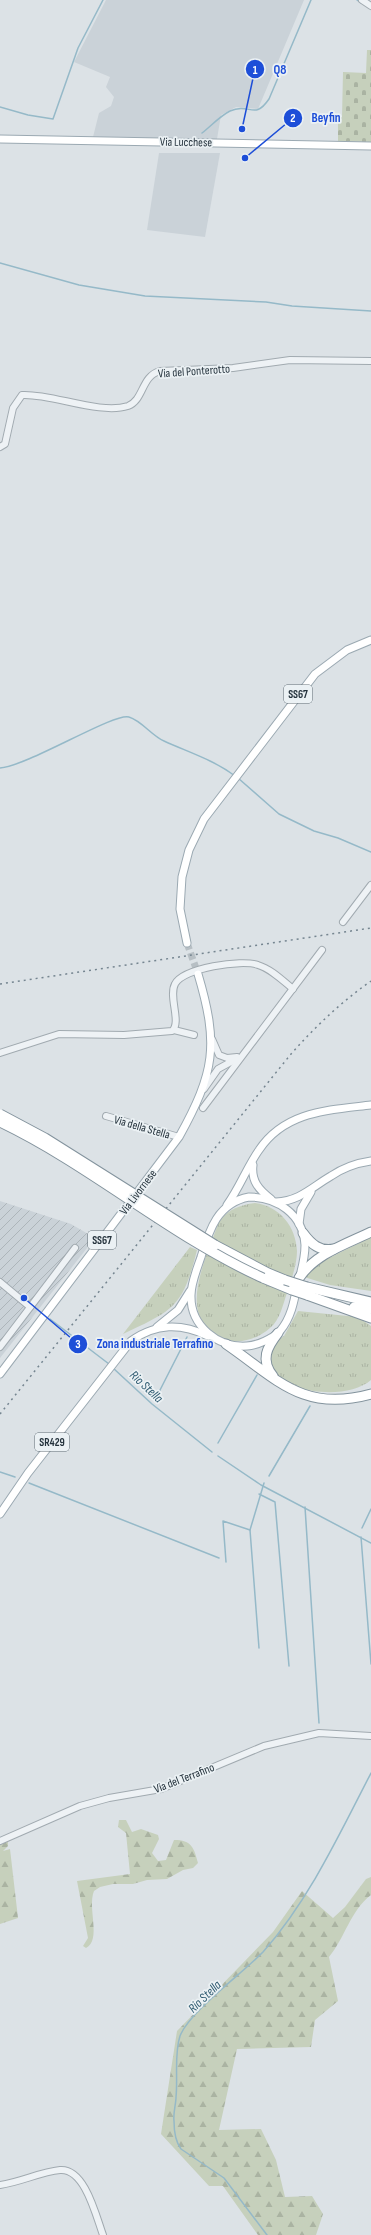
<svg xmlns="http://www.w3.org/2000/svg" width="371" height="2235" font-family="'Sofia Sans Condensed',sans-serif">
  <defs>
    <pattern id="industrial-furrows" width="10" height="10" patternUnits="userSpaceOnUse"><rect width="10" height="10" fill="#cad2d8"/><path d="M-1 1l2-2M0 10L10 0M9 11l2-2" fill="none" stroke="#adb5ba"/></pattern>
    <pattern id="grass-tufts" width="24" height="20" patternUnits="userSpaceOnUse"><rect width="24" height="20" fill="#c6d0bc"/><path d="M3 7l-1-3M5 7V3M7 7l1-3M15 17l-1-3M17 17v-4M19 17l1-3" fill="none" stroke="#aab3a2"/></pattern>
    <pattern id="forest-firs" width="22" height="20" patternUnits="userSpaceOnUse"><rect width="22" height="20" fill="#c6d0bc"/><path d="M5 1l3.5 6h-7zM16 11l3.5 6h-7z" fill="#aab3a2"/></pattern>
    <pattern id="cemetery-stones" width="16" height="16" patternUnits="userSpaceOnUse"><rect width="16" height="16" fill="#c6d0bc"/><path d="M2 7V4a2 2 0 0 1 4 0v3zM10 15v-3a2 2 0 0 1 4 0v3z" fill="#aab3a2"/></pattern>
  </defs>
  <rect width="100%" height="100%" fill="#dce2e6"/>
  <g fill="#cad2d8">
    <path d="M106,0h198l-46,109 -22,-2 -15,8 -4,24 -124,-2 6,-24 12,-7 3,-9 -8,-10 4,-10 -36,-15z"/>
    <path d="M159,153h61l-15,84 -58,-7z"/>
  </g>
  <path fill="url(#industrial-furrows)" d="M0,1201l71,23 24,14 -95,120z"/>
  <g fill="url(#grass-tufts)">
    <path d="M255,1203c25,3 41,24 42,48 0,14 -6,29 -10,42 -4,11 -7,27 -17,35 -11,10 -28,16 -42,12 -57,-18 -21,-82 -9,-119 10,-12 21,-16 36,-18z"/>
    <path d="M371,1237v54l-41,-6 -26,-8 7,-10z"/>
    <path d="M190,1247l7,3c-14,57 -23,60 -74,84z"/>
    <path d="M298,1311l60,6 13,9v54c-22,19 -77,15 -97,-7 -3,-4 -4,-10 -6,-15l6,-15 10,-7z"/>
  </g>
  <g fill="url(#forest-firs)">
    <path d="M119,1820h7l6,12 9,-3 17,6 1,4 -7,14 6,8 8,-1 8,-20c18,0 20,8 24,23l-5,5 -10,2 -16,9 -20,1 -14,4h-20l-13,3 -6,4c-7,17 8,49 -8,57l-3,-2 5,-8 -11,-57 53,-7 -4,-41 -8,-6z"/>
    <path d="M8,1840v6l-5,5 7,-2 8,69 -18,6v-81z"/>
    <path d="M371,1877v18c-21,16 -26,43 -42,62l9,44 -23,19 -4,27 -74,2 -18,81 42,-1 15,31 9,37 27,-1 11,18 -7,21h-58l-35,-49h-14l-48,-52 16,-103 96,-99 29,-41 31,27 12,-11 21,-28z"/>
  </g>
  <path fill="url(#cemetery-stones)" d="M367,50h4v92l-33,-1v-24h4l1,-45 23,1z"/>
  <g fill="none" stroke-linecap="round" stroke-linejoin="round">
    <g stroke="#95b9c8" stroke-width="1.5">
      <path d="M357,0l4,3"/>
      <path d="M0,107l28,8 25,4 25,-71 25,-48"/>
      <path d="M202,133c9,-7 18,-17 28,-22 20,-9 24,10 39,-12l42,-99"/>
      <path d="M0,263l79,22 66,11 121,6 26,4 79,5"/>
      <path d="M0,768c28,-2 115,-56 129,-51 13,4 23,19 35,24 24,11 50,19 71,35"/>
      <path d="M238,778l41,36 35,17 24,7 33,14"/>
      <path d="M50,1319l59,45"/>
      <path d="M113,1368l39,36 60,48"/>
      <path d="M158,1394l29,-57"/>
      <path d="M218,1443l39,-68"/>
      <path d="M218,1456l43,29 110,58"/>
      <path d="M0,1472l15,5"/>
      <path d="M269,1476l41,-70"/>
      <path d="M29,1483l190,75"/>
      <path d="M259,1494l16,8 14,164"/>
      <path d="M305,1507l14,216"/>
      <path d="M362,1528l9,-19"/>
      <path d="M361,1537l10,127"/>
      <path d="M226,1562l-3,-41 27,9"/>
      <path d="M259,1648l-9,-118 14,-47"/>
      <path d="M267,2235l-43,-57 -43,-29c-6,-8 -7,-18 -7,-28 -1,-8 2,-17 2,-24 2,-20 -2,-43 4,-61 9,-24 63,-63 83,-84 46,-52 76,-117 108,-179"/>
    </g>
    <path stroke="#b7bfc4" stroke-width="7" stroke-dasharray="7 3.5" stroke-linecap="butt" d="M187,943l11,31"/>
    <g stroke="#a1aab0" stroke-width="8">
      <g id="minor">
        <path d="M362,0l9,6"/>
        <path d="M0,447l5,-3 8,-36 9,-13c29,-2 77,20 106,11 16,-6 13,-30 32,-35l73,-3 57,-8 81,1"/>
        <path d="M343,922l28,-37"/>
        <path d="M174,1030l20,5"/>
        <path d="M212,1039l7,16 8,3 10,-1"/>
        <path d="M0,1053l59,-19 65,1 48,-4c10,-9 -4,-34 3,-47 8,-16 67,-25 83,-19 13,4 24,15 35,24"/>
        <path d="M204,1089l14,-20 20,-11"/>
        <path d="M203,1108l119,-158"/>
        <path d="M106,1116l73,21"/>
        <path d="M0,1282l30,25"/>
        <path d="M0,1347l75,-99"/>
        <path d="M0,1841l80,-35 29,-8 52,-9 103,-43 55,-13 52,3"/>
        <path d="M0,2185c21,-3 40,-13 60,-15 25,-2 36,46 43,65"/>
      </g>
    </g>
    <g stroke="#9ba9b2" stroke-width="9">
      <g id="major">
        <path d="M0,139l371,7"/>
        <path d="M187,943l-7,-34 2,-32 7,-27 15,-31 111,-145 32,-24 24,-10"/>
        <path d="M253,1165c-2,16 6,25 18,34"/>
        <path d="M249,1197c28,0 54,17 56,48 0,13 -4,28 -8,41 -3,16 -6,32 -17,45 -8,8 -22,14 -33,15 -29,2 -57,-20 -56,-51 0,-12 6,-26 10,-38 8,-26 16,-54 48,-60z"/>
        <path d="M276,1202c24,-1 36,-15 55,-26 12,-8 26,-13 40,-15"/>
        <path d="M227,1205c13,-18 20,-38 32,-55 26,-39 70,-40 112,-45"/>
        <path d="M299,1224l2,-15 10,-17"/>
        <path d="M157,1327l21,-17 12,-19"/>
        <path d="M0,1374l179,-237c36,-65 40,-92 19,-163"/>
        <path d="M0,1514l28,-41 103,-132c25,-18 50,-18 77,-5"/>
      </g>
    </g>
    <g stroke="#83939d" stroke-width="11">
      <g id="highway">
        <path d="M303,1233c8,11 17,19 31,16"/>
        <path d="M215,1245l53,28 17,7"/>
        <path d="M263,1278l29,12"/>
        <path d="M299,1278c16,-24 47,-34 72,-46"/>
        <path d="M307,1287l64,15"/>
        <path d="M307,1295l64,23"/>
        <path d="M354,1307l17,2"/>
        <path d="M226,1344c51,35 77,69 145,50"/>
        <path d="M273,1376c-13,-16 -6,-29 5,-43"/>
      </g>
    </g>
    <use href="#minor" stroke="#eef2f5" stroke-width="6"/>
    <use href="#major" stroke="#fff" stroke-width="7"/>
    <use href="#highway" stroke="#fff" stroke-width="9"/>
    <g stroke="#758590" stroke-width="1.5" stroke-dasharray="2 4" stroke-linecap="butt">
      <path d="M0,984l371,-56"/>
      <path d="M0,1414l291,-360c24,-27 50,-52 80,-73"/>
    </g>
    <g stroke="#83939d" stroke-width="11" stroke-linecap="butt">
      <g id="highway-bridge">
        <path d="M0,1114l45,24 170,107"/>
        <path d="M0,1122c92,44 170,114 263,156"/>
        <path d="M285,1280l22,7"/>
        <path d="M292,1290l15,5"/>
      </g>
    </g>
    <use href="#highway-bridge" stroke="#fff" stroke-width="9"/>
  </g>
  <g text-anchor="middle" stroke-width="3.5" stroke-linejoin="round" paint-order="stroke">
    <g fill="#ebf1f4" stroke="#606c74" stroke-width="1">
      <rect x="284" y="685" width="28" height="18" rx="3"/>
      <rect x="88" y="1231" width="28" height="18" rx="3"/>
      <rect x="35" y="1433" width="34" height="18" rx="3"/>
    </g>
    <g font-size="11" font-weight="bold" fill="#25333d">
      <text x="298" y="698">SS67</text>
      <text x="102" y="1244">SS67</text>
      <text x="52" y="1446">SR429</text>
    </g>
    <g font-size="12" fill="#25333d" stroke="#ebf1f4">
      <text transform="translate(186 142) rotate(1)" y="4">Via Lucchese</text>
      <text transform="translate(194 371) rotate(-4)" y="4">Via del Ponterotto</text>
      <text transform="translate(142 1127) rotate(16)" y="4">Via della Stella</text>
      <text transform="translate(138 1192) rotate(-53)" y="4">Via Livornese</text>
      <text transform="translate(184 1778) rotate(-21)" y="4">Via del Terrafino</text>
    </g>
    <g font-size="13" font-style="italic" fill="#2f5b71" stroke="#ebf1f4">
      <text transform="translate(147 1386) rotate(43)" y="5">Rio Stella</text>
      <text transform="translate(204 1996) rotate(-44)" y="5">Rio Stella</text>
    </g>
  </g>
  <path fill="none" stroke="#1d4ed8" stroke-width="1.5" d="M242 129L255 69M245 158L293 118M24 1298L78 1344"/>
  <g fill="#1d4ed8" stroke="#ebf1f4" stroke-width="1.5">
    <circle cx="242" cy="129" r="4"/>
    <circle cx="245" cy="158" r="4"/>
    <circle cx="24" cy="1298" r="4"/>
    <circle cx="255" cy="69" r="10"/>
    <circle cx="293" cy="118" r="10"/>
    <circle cx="78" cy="1344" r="10"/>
  </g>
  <g font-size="12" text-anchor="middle" font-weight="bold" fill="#fff">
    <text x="255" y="74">1</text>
    <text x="293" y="122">2</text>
    <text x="78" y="1348">3</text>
  </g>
  <g font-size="13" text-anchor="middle" font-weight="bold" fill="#1d4ed8" stroke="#ebf1f4" stroke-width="3.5" stroke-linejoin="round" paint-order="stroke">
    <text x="280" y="74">Q8</text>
    <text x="326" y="122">Beyfin</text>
    <text x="155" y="1348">Zona industriale Terrafino</text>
  </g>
</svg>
